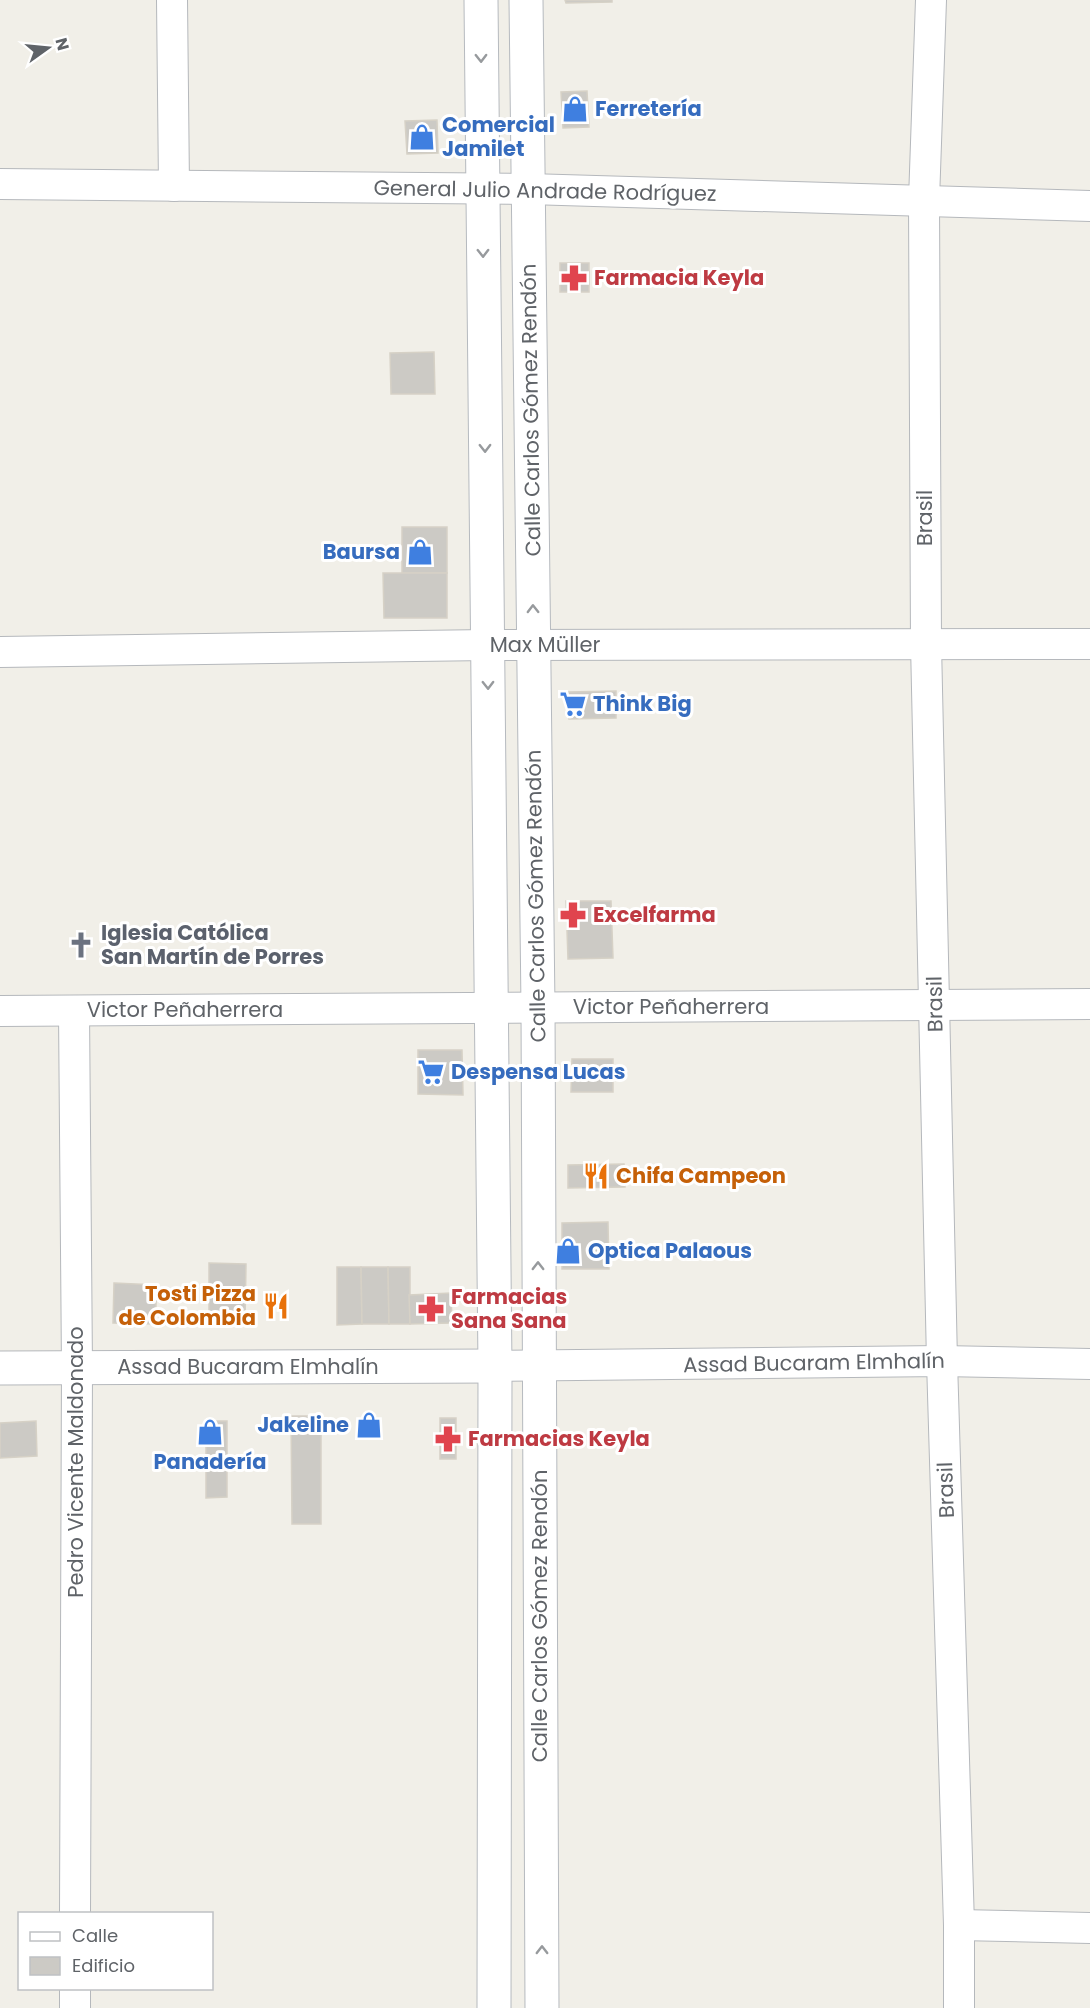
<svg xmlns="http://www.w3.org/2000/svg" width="1090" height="2008" font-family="Poppins,sans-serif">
  <rect width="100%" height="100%" fill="#f1efe8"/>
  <g fill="#cccac5" stroke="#d6d1c6" stroke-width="1.5">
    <path d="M565,0h47v2l-46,1z"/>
    <path d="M587,91l2,36 -26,1 -2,-36z"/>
    <path d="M437,120l1,33 -31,1 -2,-33z"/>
    <rect x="560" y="263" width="29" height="29"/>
    <path d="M434,352l1,42h-44l-1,-41z"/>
    <rect x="402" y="527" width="45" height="46"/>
    <path d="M383,573h64v45h-63z"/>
    <path d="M616,691v27l-47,1 -1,-27z"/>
    <path d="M566,901h45l2,57 -45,1z"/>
    <path d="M418,1050h44l1,45 -45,-1z"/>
    <path d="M572,1059h41v33h-42z"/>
    <path d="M624,1164l1,23 -57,1v-23z"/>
    <path d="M608,1222l1,47h-47v-46z"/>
    <path d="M209,1263l37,1 -1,60h-36z"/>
    <path d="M337,1267h24l1,57 -25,1z"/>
    <path d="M361,1267h27l1,57h-27z"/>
    <path d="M388,1267h22v57h-21z"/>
    <path d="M114,1283l43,2 -2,39 -42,-1z"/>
    <path d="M451,1293l1,30 -42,1 -1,-29z"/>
    <path d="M291,1416h30v108h-29z"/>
    <path d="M363,1416l13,1v17h-13z"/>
    <rect x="440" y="1418" width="16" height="41"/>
    <path d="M36,1421l1,35 -37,2v-35z"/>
    <path d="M206,1421h21v76l-21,1z"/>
  </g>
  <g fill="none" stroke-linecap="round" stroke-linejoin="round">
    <g stroke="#b5b8bc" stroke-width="32">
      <g id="minor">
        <path d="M172,0l2,186"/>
        <path d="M931,0l-7,200 2,444 16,717 17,564v83"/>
        <path d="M0,184l529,5 561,17"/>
        <path d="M0,652l488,-7 602,-1"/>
        <path d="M0,1011l1090,-7"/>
        <path d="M74,1011l3,357 -2,546"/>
        <path d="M495,1366l447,-5 148,3"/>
        <path d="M959,1925l131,3"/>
        <path d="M75,2008v-20"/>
      </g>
    </g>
    <g stroke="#b5b8bc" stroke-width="35">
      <path id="tertiary" d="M0,1368l495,-2"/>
    </g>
    <g stroke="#b6babf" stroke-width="35">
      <g id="secondary">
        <path d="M481,0l14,1366 -1,642"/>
        <path d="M526,0l12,1007 4,1001"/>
      </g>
    </g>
    <use href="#minor" stroke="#fff" stroke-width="30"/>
    <use href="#tertiary" stroke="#fff" stroke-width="33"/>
    <use href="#secondary" stroke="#fff" stroke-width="33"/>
  </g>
  <defs><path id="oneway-chevron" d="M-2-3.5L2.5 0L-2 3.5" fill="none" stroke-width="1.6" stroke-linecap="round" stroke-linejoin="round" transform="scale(1.5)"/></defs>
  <g stroke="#979a9d">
    <use href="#oneway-chevron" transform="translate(481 58) rotate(89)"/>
    <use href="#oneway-chevron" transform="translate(483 253) rotate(89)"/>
    <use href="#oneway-chevron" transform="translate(485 448) rotate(89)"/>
    <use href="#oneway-chevron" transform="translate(533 609) rotate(-91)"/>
    <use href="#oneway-chevron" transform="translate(488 685) rotate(89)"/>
    <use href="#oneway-chevron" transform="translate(538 1266) rotate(-90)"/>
    <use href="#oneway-chevron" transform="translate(542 1950) rotate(-90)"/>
  </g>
  <defs>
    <g id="shop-bare" transform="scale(2.07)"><path d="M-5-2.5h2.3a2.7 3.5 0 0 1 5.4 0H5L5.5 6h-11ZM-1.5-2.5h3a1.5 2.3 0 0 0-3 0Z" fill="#3f7fe0" stroke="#fff" stroke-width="2.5" paint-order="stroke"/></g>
    <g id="pharmacy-bare" transform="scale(2.07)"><path d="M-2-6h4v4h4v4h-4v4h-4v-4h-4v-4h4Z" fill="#e0444e" stroke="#fff" stroke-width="2.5" paint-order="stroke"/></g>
    <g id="supermarket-bare" transform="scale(2.07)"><path d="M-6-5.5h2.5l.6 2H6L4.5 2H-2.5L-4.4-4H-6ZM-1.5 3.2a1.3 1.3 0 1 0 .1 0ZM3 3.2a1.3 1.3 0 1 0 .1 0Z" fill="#3f7fe0" stroke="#fff" stroke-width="2.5" paint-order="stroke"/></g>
    <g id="church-bare" transform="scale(2.07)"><path d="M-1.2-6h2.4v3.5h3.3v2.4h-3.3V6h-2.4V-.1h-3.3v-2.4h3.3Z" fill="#6b7280" stroke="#fff" stroke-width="2.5" paint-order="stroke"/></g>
    <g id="restaurant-bare" transform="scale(2.07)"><path d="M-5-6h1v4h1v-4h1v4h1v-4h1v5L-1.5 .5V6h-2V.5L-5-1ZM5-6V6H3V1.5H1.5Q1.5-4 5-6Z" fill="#e8710a" stroke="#fff" stroke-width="2.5" paint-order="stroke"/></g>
  </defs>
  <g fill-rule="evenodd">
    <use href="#shop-bare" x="575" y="109"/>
    <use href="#shop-bare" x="422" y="137"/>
    <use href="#pharmacy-bare" x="574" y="278"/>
    <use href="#shop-bare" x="420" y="552"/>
    <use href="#supermarket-bare" x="573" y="704"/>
    <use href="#pharmacy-bare" x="573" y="915"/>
    <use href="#church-bare" x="81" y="945"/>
    <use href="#supermarket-bare" x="431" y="1072"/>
    <use href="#restaurant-bare" x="596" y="1176"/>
    <use href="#shop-bare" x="568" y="1251"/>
    <use href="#restaurant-bare" x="276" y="1306"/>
    <use href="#pharmacy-bare" x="431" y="1309"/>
    <use href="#shop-bare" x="369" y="1425"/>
    <use href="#shop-bare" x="210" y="1432"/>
    <use href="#pharmacy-bare" x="448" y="1439"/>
  </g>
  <g text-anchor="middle" stroke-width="6" stroke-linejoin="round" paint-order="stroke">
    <g font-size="21" font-weight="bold" fill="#366cbe" stroke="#fff" text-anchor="start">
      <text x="595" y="116">Ferretería</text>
      <text x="442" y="132">Comercial<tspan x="442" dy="24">Jamilet</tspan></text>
      <text x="400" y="559" text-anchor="end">Baursa</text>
      <text x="593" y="711">Think Big</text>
      <text x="451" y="1079">Despensa Lucas</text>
      <text x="588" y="1258">Optica Palaous</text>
      <text x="349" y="1432" text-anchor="end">Jakeline</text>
      <text x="210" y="1469" text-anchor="middle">Panadería</text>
    </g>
    <g font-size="21" fill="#5f6368" stroke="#fff">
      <text transform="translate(545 191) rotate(1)" y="7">General Julio Andrade Rodríguez</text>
      <text transform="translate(531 410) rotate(-91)" y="7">Calle Carlos Gómez Rendón</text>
      <text transform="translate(925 518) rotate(-90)" y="7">Brasil</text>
      <text x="545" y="652">Max Müller</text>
      <text transform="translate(536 896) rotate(-91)" y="7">Calle Carlos Gómez Rendón</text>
      <text transform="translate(935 1004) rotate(-91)" y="7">Brasil</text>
      <text x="671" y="1014">Victor Peñaherrera</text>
      <text x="185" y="1017">Victor Peñaherrera</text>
      <text transform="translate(814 1363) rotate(-1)" y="7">Assad Bucaram Elmhalín</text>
      <text x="248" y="1374">Assad Bucaram Elmhalín</text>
      <text transform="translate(76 1462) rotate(-90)" y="7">Pedro Vicente Maldonado</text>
      <text transform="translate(946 1490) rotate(-92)" y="7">Brasil</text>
      <text transform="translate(540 1616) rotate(-90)" y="7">Calle Carlos Gómez Rendón</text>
    </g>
    <g font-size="21" font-weight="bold" fill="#be3a42" stroke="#fff" text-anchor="start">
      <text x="594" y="285">Farmacia Keyla</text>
      <text x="593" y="922">Excelfarma</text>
      <text x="451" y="1304">Farmacias<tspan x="451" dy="24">Sana Sana</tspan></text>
      <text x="468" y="1446">Farmacias Keyla</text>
    </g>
    <g font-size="21" font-weight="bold" fill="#5b616d" stroke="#fff" text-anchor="start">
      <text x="101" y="940">Iglesia Católica<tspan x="101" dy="24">San Martín de Porres</tspan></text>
    </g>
    <g font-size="21" font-weight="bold" fill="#c56008" stroke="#fff" text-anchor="start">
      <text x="616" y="1183">Chifa Campeon</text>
      <text x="256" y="1301" text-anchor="end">Tosti Pizza<tspan x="256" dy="24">de Colombia</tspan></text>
    </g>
  </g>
  <rect x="18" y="1912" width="195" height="78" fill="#ffffff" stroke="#bfc1c3" stroke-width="1.5"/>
  <rect x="30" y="1932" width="30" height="9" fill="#ffffff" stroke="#bfc1c3" stroke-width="1.5"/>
  <text x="72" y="1942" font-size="18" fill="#5f6368">Calle</text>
  <rect x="30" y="1957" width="30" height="18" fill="#cccac5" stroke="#bfc1c3" stroke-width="1.5"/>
  <text x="72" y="1972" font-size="18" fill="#5f6368">Edificio</text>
  <g transform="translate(48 48) rotate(75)" stroke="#ffffff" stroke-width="4.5" paint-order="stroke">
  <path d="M0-4.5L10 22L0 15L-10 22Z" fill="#5f6368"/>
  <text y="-9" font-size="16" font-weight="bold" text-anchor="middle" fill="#5f6368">N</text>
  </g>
</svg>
